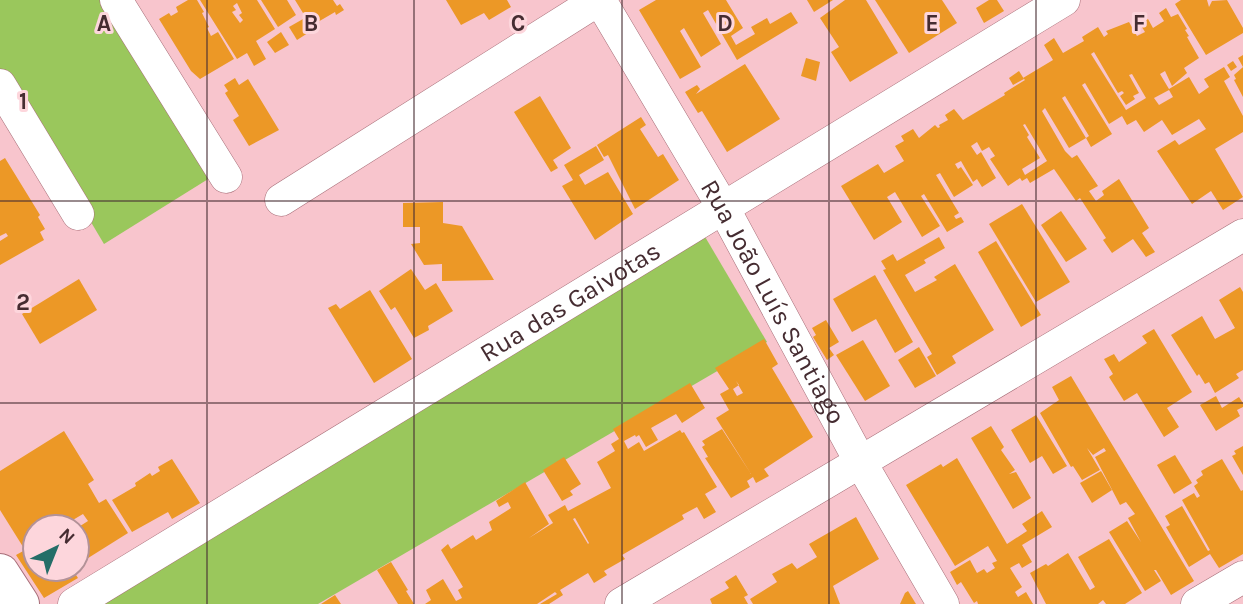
<svg xmlns="http://www.w3.org/2000/svg" width="1243" height="604" font-family="Karla,sans-serif">
  <rect width="100%" height="100%" fill="#f8c5cd"/>
  <g fill="#9ac75c">
    <path d="M0,0h103l110,176 -109,68 -104,-175z"/>
    <path d="M704,235l63,107 -449,262h-232z"/>
  </g>
  <g fill="#ec9826" fill-rule="evenodd">
    <path d="M188,0h9l7,12 -2,1 7,14 -2,1 4,8 7,-4 16,27 -34,20 -9,-8 -32,-52 10,-6 2,3 7,-4 -2,-5z"/>
    <path d="M200,0h57l18,29 -19,12 10,18 -12,7 -7,-13 -10,6zM237,3l5,10 -3,2 4,5 -3,3 -8,-11 4,-2 -3,-4z"/>
    <path d="M261,0h26l9,15 -18,12z"/>
    <path d="M295,0h38l4,6 3,-2 4,6 -8,5 -1,-3 -24,14z"/>
    <path d="M446,0h61l4,7 -22,13 -5,-7 -23,12z"/>
    <path d="M656,0h70l17,28 -12,8 5,9 19,-11 -4,-7 16,-9 3,6 21,-12 7,11 -61,37 -29,-50 -5,3 18,31 -20,13 -17,-29 -4,3 21,36 -21,12 -41,-69z"/>
    <path d="M807,0h26l-19,12z"/>
    <path d="M845,0h21l32,53 -48,29 -19,-30 8,-5 -19,-29z"/>
    <path d="M875,0h67l15,23 -48,30z"/>
    <path d="M989,0h8l7,11 -20,12 -8,-15z"/>
    <path d="M1181,0h26l2,7 3,-6 15,-1 16,28v5l-37,22 -31,-51z"/>
    <path d="M1166,8l5,9 7,-3 9,15 -2,1 4,6 -2,1 12,21 -15,10 3,5 -15,13 -7,-15 -5,3 9,15 20,-12 10,17 10,-7 -5,-8 20,-12 6,10 -6,4 19,35v16l-28,17 28,48 -20,13 -12,-19 -19,13 -35,-53 18,-11 4,5 27,-16 -7,-10 -27,16 -10,-15 -18,12 -8,-12 -9,5 -5,-9 -13,8 -24,-41 -3,2 30,49 -21,13 -5,-9 -17,10 -24,-40 -3,3 23,40 7,7 5,-3 21,31 -9,5 7,10 8,-6 -2,-4 17,-12 30,49 -7,5 13,19 -9,5 -13,-18 -21,14 -9,-13 3,-2 -26,-40 -4,3 -22,-32 -24,14 -3,-5 -5,3 -2,-3 -12,8 -18,-27 5,-3 -6,-9 -7,4 -5,-9 -6,4 6,9 4,-3 15,26 -14,9 -5,-8 -4,3 -12,-21 -6,3 3,5 3,-2 12,18 -19,12 -14,-24 -4,2 23,38 -5,3 2,3 5,-2 3,5 -17,10 -23,-38 -3,2 19,30 -18,11 -27,-45 -8,5 15,25 -28,18 -33,-54 37,-22 6,9 20,-12 -9,-15 9,-5 -3,-5 12,-7 6,9 16,-13 3,3 2,-1 -1,-2 9,-5 -3,-5 9,-6 9,11 42,-25 -1,-2 21,-13 -2,-2 30,-18 -9,-15 10,-7 9,15 21,-12 -2,-4 16,-10 6,10 4,-3 -2,-3 23,-9 8,14 8,-4 -5,-8 8,-5 5,9 11,-7 -5,-8zM1094,52l24,41 4,-2 2,2 -4,3 6,9 9,-6 -2,-3 6,-3 -10,-18 3,-1 14,24 -20,12 -35,-56zM1169,90l4,7 -14,8 -5,-7zM1065,96l24,40 -3,2 -24,-40zM1025,124l22,37 -22,14 -3,-6 18,-11 -13,-21 2,-2 -6,-10z"/>
    <path d="M303,19l8,12 -14,9 -8,-13z"/>
    <path d="M281,32l8,13 -14,8 -8,-11z"/>
    <path d="M1243,55v42l-9,-17 2,-1 -2,-4 9,-8 -5,-9z"/>
    <path d="M806,58l14,4 -4,19 -15,-5z"/>
    <path d="M1233,61l4,6 -6,4 -4,-6z"/>
    <path d="M745,64l35,55 -53,33 -25,-41 -4,2 -13,-21 12,-7 3,4 -4,5z"/>
    <path d="M1019,71l5,8 -11,6 -4,-7z"/>
    <path d="M235,78l4,7 9,-6 31,51 -30,16 -16,-26 6,-4 -14,-23 3,-2 -4,-6z"/>
    <path d="M540,96l31,52 -18,12 5,8 -7,4 -37,-60z"/>
    <path d="M641,117l5,8 -6,4 18,28 5,-3 16,26 -44,29 -27,-54 -4,2 -7,-12z"/>
    <path d="M596,146l8,14 -25,15 6,10 23,-13 25,42 -38,26 -33,-54 11,-6 -9,-15z"/>
    <path d="M5,158l35,57 -2,2 7,12 -5,3 4,8 -44,25v-24l8,-5 -2,-3 -6,3v-75z"/>
    <path d="M443,202v21l19,3 32,54 -52,1v-17l-18,1 -13,-21 9,-1v-16h-17v-24z"/>
    <path d="M1022,204l48,78 -34,20 -47,-78z"/>
    <path d="M1061,211l26,38 -21,13 -25,-37z"/>
    <path d="M939,237l6,11 -21,12 2,3 -21,12 10,17 22,-12 -3,-3 21,-13 39,66 -42,26 4,7 -19,12 -10,-18 5,-3 -49,-84 3,-1 -5,-8 12,-7 4,7z"/>
    <path d="M996,241l45,74 -20,12 -43,-75z"/>
    <path d="M411,269l14,21 11,-7 17,28 -25,15 1,4 -15,8 -19,-31 -4,3 -12,-19z"/>
    <path d="M875,275l38,67 -18,11 -19,-34 -24,13 -19,-33z"/>
    <path d="M79,279l18,31 -57,34 -18,-30z"/>
    <path d="M1240,287l3,5v78l-7,4 3,4 -24,15 -6,-11 -4,2 -6,-10 -2,2 -26,-41 31,-19 13,23 20,-11 -16,-28z"/>
    <path d="M370,290l42,69 -38,24 -46,-75 8,-4 4,5z"/>
    <path d="M826,320l13,22 -10,6 5,7 -7,5 -14,-23 3,-2 -4,-7z"/>
    <path d="M1154,329l38,63 -25,16 12,19 -15,10 -27,-44 -13,8 -15,-24 4,-3 -9,-15 10,-5 5,8 28,-19 -5,-7z"/>
    <path d="M764,339l14,25 -6,4 41,69 -49,32 5,7 -13,7 -3,-6 -6,4 3,6 -19,11 -26,-40 3,-1 -6,-10 3,-2 -3,-4 20,-12 29,45 -35,-56 13,-8 -9,-16 9,-5 -14,-21zM736,381l7,12 -6,3 -4,-7 6,-4z"/>
    <path d="M863,340l27,46 -25,15 -29,-46z"/>
    <path d="M919,347l17,29 -21,12 -17,-28z"/>
    <path d="M1071,376l123,205 -23,14 -15,-25h-2l7,11 -16,10 -36,-59 18,-11 14,21 -13,-24 7,-4 -9,-12 -6,3 -25,-48 11,-6 -2,-3 -11,7 -6,-7 13,22 -18,10 -9,-14 -2,1 -31,-54 19,-13 -7,-13z"/>
    <path d="M690,383l15,25 -23,15 -6,-9 -25,14 7,12 -12,7 -7,-12 -3,2 -1,-2 -11,6 4,8 11,-7 5,9 36,-21 2,3 2,-1 33,55 -12,7 11,18 -12,7 -7,-12 -15,8 2,4 -62,36 3,4 -21,12 3,4 -13,8 -6,-10 -28,17 3,5 -14,9h-9l17,-10 -2,-2 -18,12h-112l6,-4 -5,-10 17,-11 13,22 6,-3 -4,-8 5,-3 -22,-37 7,-6 3,5 22,-14 3,5 16,-10 -3,-8 22,-14 -3,-6 -9,5 -3,-6 29,-19 24,42 -20,14 24,-15 -5,-8 17,-10 3,6 43,-23 -14,-26 18,-11 -4,-7 8,-5 -6,-10zM575,518l14,25 -1,1 -15,-25z"/>
    <path d="M1216,396l6,12 17,-11 4,6v4l-6,3 3,6 -24,15 -16,-26z"/>
    <path d="M1036,415l31,51 -14,8 -11,-18 -12,7 -19,-33z"/>
    <path d="M991,426l13,21 -3,3 14,20 -6,4 7,-2 15,26 -18,11 -42,-71z"/>
    <path d="M64,431l30,49 -6,4 11,19 7,-4 22,34 -51,32v-37l11,-7 -5,-7 -22,13h-26v42h37l6,9 -34,20 -28,-43 9,-5 -25,-40v-39z"/>
    <path d="M1243,446v29l-11,-19 4,-2 -2,-3z"/>
    <path d="M1175,455l17,28 -18,11 -17,-29z"/>
    <path d="M564,457l17,27 -11,7 3,4 -11,6 -19,-31z"/>
    <path d="M957,458l50,86 20,-13 -5,-7 20,-13 10,16 -30,18 10,17 -10,6 -3,-5 -9,5 12,19 -7,5 3,5 8,-5 7,12h-55l-1,-3 -3,2 -13,-21 -4,3 -7,-13 20,-12 7,13 7,-4 3,4 8,-5 -3,-5 5,-2 -9,-15 -33,20 -49,-81 35,-21 2,3z"/>
    <path d="M172,459l28,44 -28,16 -4,-7 -36,20 -20,-32 24,-14 -1,-3 15,-10 2,3 8,-5 -2,-4z"/>
    <path d="M1222,459l19,32 2,-1v64l-24,14 -9,-14 -21,13 -23,-40 4,-2 -5,-9 17,-10 26,45 2,-1 -28,-50 12,-7 3,5 3,-2 -6,-10 4,-3 -2,-3 7,-5 -2,-4z"/>
    <path d="M1101,471l11,19 -20,13 -12,-20z"/>
    <path d="M856,517l23,42 -46,27 7,18h-87l-3,-5 27,-17 -5,-8 20,-11 5,6 20,-12 -8,-13z"/>
    <path d="M1109,539l33,54 -17,11h-19l-3,-4 -5,4h-52l-16,-31 16,-9 2,2 20,-13 22,37 5,-3 -17,-30z"/>
    <path d="M391,562l17,28 -2,1 8,13h-16l-21,-34z"/>
    <path d="M736,575l12,20 -4,2 4,7h-36l-2,-5 19,-11 -4,-6z"/>
    <path d="M908,591l8,13h-16l5,-11z"/>
    <path d="M335,595l6,9h-20z"/>
  </g>
  <g fill="none" stroke-linecap="round" stroke-linejoin="round">
    <g stroke="#a76e78" stroke-width="33">
      <g id="minor">
        <path d="M116,0l110,177"/>
        <path id="s1" d="M600,0l124,209 137,254 82,141"/>
        <path d="M0,85l78,129"/>
        <path d="M281,200l317,-200"/>
        <path id="s2" d="M74,604l990,-604"/>
        <path d="M621,604l622,-369"/>
        <path d="M1197,604l46,-27"/>
      </g>
    </g>
    <g stroke="#a76e78" stroke-width="40">
      <path id="major" d="M0,573l20,31"/>
    </g>
    <use href="#minor" stroke="#fff" stroke-width="32"/>
    <use href="#major" stroke="#fff" stroke-width="38"/>
  </g>
  <path fill="none" stroke="#452c31" stroke-width="2" stroke-opacity="0.55" d="M207,0v604M414,0v604M622,0v604M829,0v604M1036,0v604M0,201h1243M0,403h1243"/>
  <g text-anchor="middle" stroke-width="6" stroke-linejoin="round" paint-order="stroke">
    <g font-size="26" fill="#452c31" stroke="#fdd6dc">
      <text dy="9" stroke="none"><textPath href="#s1" startOffset="348">Rua João Luís Santiago</textPath></text>
      <text dy="9" stroke="none"><textPath href="#s2" startOffset="581">Rua das Gaivotas</textPath></text>
    </g>
  </g>
  <g font-size="23" text-anchor="middle" font-weight="bold" fill="#452c31" stroke="#fdd6dc" stroke-width="6" stroke-linejoin="round" paint-order="stroke">
    <text x="104" y="31">A</text>
    <text x="311" y="31">B</text>
    <text x="518" y="31">C</text>
    <text x="725" y="31">D</text>
    <text x="932" y="31">E</text>
    <text x="1139" y="31">F</text>
    <text x="23" y="109">1</text>
    <text x="23" y="310">2</text>
  </g>
  <g transform="translate(56 548) rotate(43)"><circle r="33" fill="#fdd6dc" stroke="#b39298" stroke-width="2"/>
  <path d="M0-5L12 26L0 18L-12 26Z" fill="#246e68"/>
  <text y="-10" font-size="19" font-weight="bold" text-anchor="middle" fill="#452c31">N</text>
  </g>
</svg>
